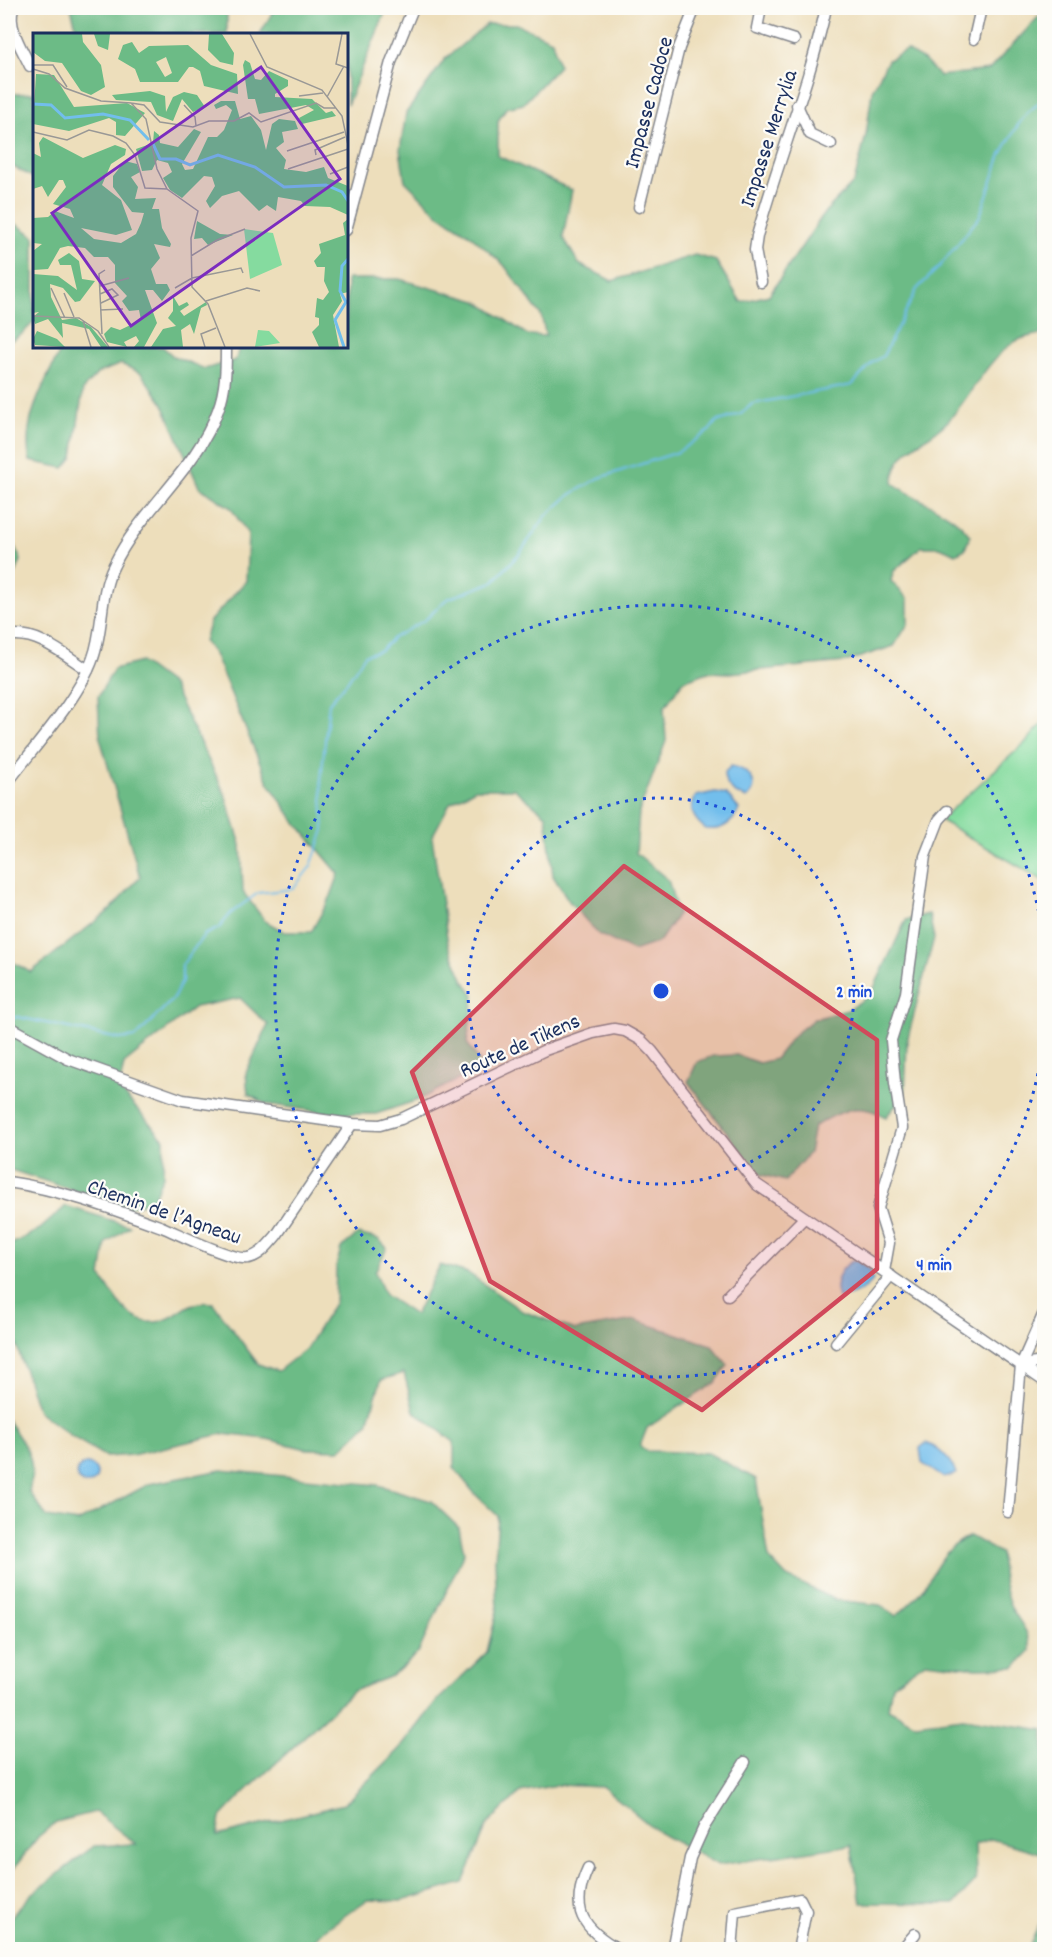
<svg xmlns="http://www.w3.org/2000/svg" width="1052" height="1957" font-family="Dekko,sans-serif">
  <rect width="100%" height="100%" fill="#fdfcf7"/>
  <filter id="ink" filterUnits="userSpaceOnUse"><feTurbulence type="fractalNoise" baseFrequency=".0167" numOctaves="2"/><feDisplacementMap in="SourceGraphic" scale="12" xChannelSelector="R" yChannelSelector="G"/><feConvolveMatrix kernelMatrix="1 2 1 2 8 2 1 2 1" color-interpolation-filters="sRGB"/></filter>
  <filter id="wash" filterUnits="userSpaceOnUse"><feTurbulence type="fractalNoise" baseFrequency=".008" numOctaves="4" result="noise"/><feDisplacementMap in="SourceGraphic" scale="24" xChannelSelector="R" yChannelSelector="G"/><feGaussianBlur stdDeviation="1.35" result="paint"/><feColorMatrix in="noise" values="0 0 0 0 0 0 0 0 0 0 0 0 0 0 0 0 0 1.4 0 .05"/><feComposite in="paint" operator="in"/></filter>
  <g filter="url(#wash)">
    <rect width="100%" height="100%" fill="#eddebb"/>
    <path fill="#85db9f" stroke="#50857e" stroke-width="1.5" d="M1044,722v159l-104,-61 87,-79z"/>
    <g fill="#6cbb86" stroke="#447572" stroke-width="1.5">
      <path d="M71,8h156v26h-149z"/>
      <path d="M275,8h112l-40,97 -1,-71h-86z"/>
      <path d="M1044,11v323c-9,1 -23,3 -31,9 -27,18 -42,53 -65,78 -23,24 -52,24 -55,62 24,18 60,28 77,53l-5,13 -9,5 -16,-7h-19l-28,25 -2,9 17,18v25l-14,22 -49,16 -116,11 -21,-1 -25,9 -19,27 2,33 -27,71 -3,41 32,27 10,34 -19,28 -26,9 -35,-17 -29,-33 -16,-25 -7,-61 -32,-26h-39l-25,14 -18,34 16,107 16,37 10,14 -7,48 13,19 -2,8 -60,30 -42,14h-40l-70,-10 -18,-10 -2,-21 22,-48 -28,-27 -45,9 -71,57 -5,25 45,50 -1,37 -11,25 -24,7 -120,-39v-209l23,12 79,-62 30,-33 -40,-139 -2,-41 16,-28 27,-7 31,23 53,109 16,51 2,47 22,29 20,11h26l20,-36 8,-22 -46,-55 -25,-37 -53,-126 -11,-15 6,-20 36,-40 2,-47 -17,-26 -32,-21 -37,-85 -21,-29 -20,-9 -23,9 -15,16 -10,68 -9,11 -34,-7c-9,-38 13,-75 29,-108l6,-6h98l10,9 32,13 31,-9 3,-13 107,-1 1,-67h52l78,22 51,34 18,1 -5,-21 -37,-50 -35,-31 -31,-20 -33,-33 -5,-31 6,-37 39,-54 42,-35h29l36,16 7,26 -36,38 -17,4 -8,13v35l74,34 -9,47 16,27 33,17 83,-26 21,6 25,41 28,-7 56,-83 29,-30 12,-47 6,-44 16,-31 18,-10 18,10 15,16 50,-6z"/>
      <path d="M8,90l7,4 19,-1v85l-26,-14z"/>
      <path d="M8,219l26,17v86l-12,12 -14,9z"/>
      <path d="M8,533l13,27 -13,33z"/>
      <path d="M929,914l5,24 -27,103 -2,53 -19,23c-31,-17 -44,-5 -72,9l-5,27 -24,28 -26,-7 -71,-92 9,-20 16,-6 24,-1 22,8 16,-4 19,-24 20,-16 34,-9 23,-16 35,-74z"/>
      <path d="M66,1206l64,20 -24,17 -5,33c13,20 30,53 60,45 24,-6 21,-21 52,-18l45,61 20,7 28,-22 29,-47 1,-34 5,-20 17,-14 20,5 9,9 -12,24 10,23 30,20 25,-50 28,8 54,38 53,19 60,-10 76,25 17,20 -12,17 -69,46 -7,18 7,5 61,2 48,26 13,79 18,19 49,23 44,5 16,11c7,-6 15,-13 21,-20 20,-24 21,-45 53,-60l30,17c2,19 3,38 12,56 10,17 17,21 18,42l-15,16 -38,1 -52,-6 -33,23 -4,24 28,15 47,-6 81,12v124l-53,-15 -16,5 1,37 -22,23 -93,-1 -10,-58 -133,20 -60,-33 -55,-45 -46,-2 -37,7 -33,33 -24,58 -61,18 -35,-1 -47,33 -11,16h-301v-29l24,-26 62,-48 42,-2 -41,-32 -39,10 -18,15 -30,39v-455c19,28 29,36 21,71l18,25 31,5 71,-38 72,-14 157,15 53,16 28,27 5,25 -46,100 -26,23 -39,15 -112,105 -21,22 -3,18 127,-32 55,-54 38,-49 50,-49 10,-41 -2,-51 3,-44 -23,-22 -21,-26v-26l-40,-31 -10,-38 -23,7 -13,43 -28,27 -34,-1 -39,-10 -45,-5 -90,21 -26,2 -32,-19 -36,-27 -30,-92v-73l32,-17z"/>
      <path d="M1044,1914v35h-15v-2z"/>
    </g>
    <g fill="#72beec" stroke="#4676a5" stroke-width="1.5">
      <path d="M731,766c16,2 32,18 16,32 -12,-3 -23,-12 -23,-25z"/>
      <path d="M715,792l11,2 13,15c-5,14 -18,22 -33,20 -11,-8 -20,-21 -10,-33z"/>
      <path d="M855,1260l15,10 3,10c-8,10 -22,17 -35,17 -6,-13 3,-32 17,-37z"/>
      <path d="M926,1443c12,4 27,19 30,31l-12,4 -22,-15 -2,-15z"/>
      <circle cx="87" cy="1474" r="10"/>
    </g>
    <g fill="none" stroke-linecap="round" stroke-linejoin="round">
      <path stroke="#72beec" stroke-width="2" d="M8,1018l10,-1 101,22 17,-2 37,-38 9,-18v-16l22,-30 15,-7 12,-15 27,-20 35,-4 18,-23 13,-36 -3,-51 8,-76 18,-21 18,-27 16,-5 12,-12 32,-18 22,-21 46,-17 26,-28 27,-38 25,-22 28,-16 79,-26 31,-21 7,-9 25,-8 11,-10 100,-19 21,-23 10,-6 34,-67 23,-23 40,-50 21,-62 17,-29 9,-12 17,-14"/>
    </g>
  </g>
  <g filter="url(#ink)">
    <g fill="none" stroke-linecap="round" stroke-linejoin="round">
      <g stroke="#84868c" stroke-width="13">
        <g id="minor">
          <path d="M13,8c-6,19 9,41 17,58"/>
          <path d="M761,8l-4,20 37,12"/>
          <path d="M974,39l7,-31"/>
          <path d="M797,105l13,29 21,10"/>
          <path d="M639,207l40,-159 16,-40"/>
          <path d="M346,230l45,-168 22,-54"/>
          <path d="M761,282l-6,-32 2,-14c21,-76 52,-151 69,-228"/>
          <path d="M8,636c28,-6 57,19 80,34"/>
          <path d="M8,782c26,-35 71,-84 85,-124 11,-30 6,-64 21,-93 27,-56 83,-96 104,-155 8,-21 8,-42 8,-64"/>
          <path d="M8,1026l60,33 115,41 169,24 28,1 21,-6 144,-69 48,-17 21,-4 11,2 16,9 11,11 104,133 288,197"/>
          <path d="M8,1182c51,7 105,27 154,45 17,7 71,34 86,31 12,-2 20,-13 28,-22l76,-112"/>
          <path d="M884,1271l5,-28 -11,-35 24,-80 -7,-45 -4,-43 15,-47 19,-137 14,-36 8,-9"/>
          <path d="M728,1295l76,-77"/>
          <path d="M836,1343l55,-67"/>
          <path d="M1021,1365l23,-3"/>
          <path d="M1008,1512l13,-147 23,-52"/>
          <path d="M588,1868c-19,41 -6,61 32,82"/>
          <path d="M672,1950l18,-92 14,-31 41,-65"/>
          <path d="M732,1950l3,-38 65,-13 6,12 -8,39"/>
          <path d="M901,1950l14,-16"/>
        </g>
      </g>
      <use href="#minor" stroke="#fff" stroke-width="10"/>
    </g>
  </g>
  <path fill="#d1495b" fill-opacity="0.2" stroke="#d1495b" stroke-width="4.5" stroke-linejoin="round" d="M624,866l253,174v229l-175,141 -212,-129 -78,-209z"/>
  <g fill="none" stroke="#1d4ed8" stroke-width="3" stroke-dasharray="3 6">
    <circle cx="661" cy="991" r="193"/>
    <path d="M1044 1038A386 386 0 1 1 1044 944"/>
  </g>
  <g text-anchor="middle" stroke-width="4.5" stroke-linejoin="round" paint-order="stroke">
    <g font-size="22" fill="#1b2f5e" stroke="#fdfcf7">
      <text transform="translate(647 102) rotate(-75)" y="8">Impasse Cadoce</text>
      <text transform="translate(767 138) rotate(-72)" y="8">Impasse Merrylia</text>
      <text transform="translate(519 1044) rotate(-24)" y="8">Route de Tikens</text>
      <text transform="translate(165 1210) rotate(19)" y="8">Chemin de l’Agneau</text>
    </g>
  </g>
  <g transform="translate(33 33)">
    <rect width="315" height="315" fill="#eddebb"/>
    <path d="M211,196l29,4 9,32 -32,14zM225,297l11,1 11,12 -25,4z" fill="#85db9f"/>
    <path d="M0,1h49l1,8 18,23 4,22 -14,8 -10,-4 -19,-28 -17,-2 -12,-9zM61,1h16l-2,16 -10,-4zM176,1h13l12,19 -1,12 -13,-3 -12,-12zM99,9l7,11 10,-7 39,-1 23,20 26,9 1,20 -34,-8 -4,-15 -7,-4h-4l-11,15h-38l-5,-13 -17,-10 5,-14zM133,24l6,16 -7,4 -9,-15zM212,27l5,3 5,16 6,1 8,-9 19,9v6l-13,8v3l37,2 14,14 6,-2 4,5 -34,8 -3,-6 15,-8 -8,-5 -47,9 -4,-15h-7l-5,-34zM3,41l18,1 20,32 53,-4 18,10 -20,23 -9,-1v-13l-7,-4 -40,13 -36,-7zM117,58l15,5 1,16 7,-15 11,-5 13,3 8,12 -12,5 -11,-13 -9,22 -16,-6 -6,-13 -35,-2 -4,-5zM188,68h14l5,18 11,-3 10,14 5,20 6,-26 7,-5 16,2 3,8 -16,3 2,10 -8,6 10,12 -2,9 22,3 18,-5 4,11 20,8v29l-18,-8 -25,-1 -4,-5 -23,-4 -2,14 -9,-6 -8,6 -20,-20 -17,5 -12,12 -4,-7 9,-15 -3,-9 -8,-1 -22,22 -12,-8 -7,-12 9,-6 -4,-9 -11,-3 -5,10 -10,1 -6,-22 17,-6 1,-12 5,4 1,8 18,4 16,-18 7,3 -19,32 3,6 8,-1 15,-32h9l7,-7 8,-20 -6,-5 -10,4 -2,-4zM10,104l40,21 32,-13 11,4 -1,6 -14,9 -9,21 19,15 11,30 -16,5 -35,-7 13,11 27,4 15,-9 5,-11 3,-10 -12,-1 -19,-25v-11l12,-15 12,3 3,8 -9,5 7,10 -3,12 21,-1 -4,11h7l3,19 9,16 -1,3 -16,-3 6,14 -9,11 5,15h11l3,6 -8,11 -9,-11h-8l12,33 -13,24h-10l5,-6 -3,-5 -12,6 3,5 -20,-5 -3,-8 7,-7 9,3 21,-10 -2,-10 -10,1 -7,-10 5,-5 -12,-13v-18l-7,-8h-14l-9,-9 -17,-2 -8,2 -12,21 -15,1v-19l9,-7 -9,-1v-25l15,-1 7,-6 19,7 -4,-9 -17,-5 13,-17 -3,-7h-4l-11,17 -6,-11 -9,3v-36l8,4 -2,-14zM315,186v73l-8,2 2,7 -9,14 6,32h-20l-7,-15 7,-7v-7l-4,-1 2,-19 6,2 6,-8 -5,-11 1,-14h-8l-3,-6 7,-8 -2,-9 26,-9 -2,-12zM164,188l23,13 13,1 -25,10 -6,-7 -8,1zM36,220l10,8 3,18 13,2 -15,20 -5,1 -12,-14 -13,-4 1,13 11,23 14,-2 15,9 17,20h-7l-12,-18 -27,-6 1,15 -15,-19 -13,5 -2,-7 6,-5 -6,1v-39l25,2 19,14 -6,-25h-11l-2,-5zM140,263l6,10 8,-4 2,3 -9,6 4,5 22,-14 1,3 -6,3 -7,26 -4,-10 -9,6 2,17h-32l12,-18 13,-3 -8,-8 5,-7zM4,298l20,8 8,8 -30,-2 -2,-6z" fill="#6cbb86" fill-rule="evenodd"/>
    <path fill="none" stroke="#72beec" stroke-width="3" d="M0,71l18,1 14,13 38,-4 27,6 19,20M120,111l7,15h16l14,6 28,-10 37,12 29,20 42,-2 16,7 6,9M311,314l-9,-27 11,-18 -6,-11 2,-25 6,-7"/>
    <path fill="none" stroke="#999896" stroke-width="1.5" d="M217,1l17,33 55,23 20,26 6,29M309,1l-6,30 12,4M0,32h20l14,22M0,36l16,5 16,14 36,13 30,2 15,16 11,50 10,20 31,22 -7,27 1,49 16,17 17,43M266,63l24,-3M294,64l17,-31M98,70l13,2 16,17 33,5 16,-6h25l15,-8 12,9 55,-19 8,5h12M151,72l11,12 1,9M0,99l34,8 22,-10 24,6 13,7 9,12 10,33 22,1M254,118l57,-19M283,122l-1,-5 30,-13M255,136l60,-20M297,141l18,-7M158,223l26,-16 28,-11M67,253l29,-8M18,255l14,30M142,255l17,-10 49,-10 2,5M31,260l10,24M67,261l12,-5 6,6 -17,8M173,268l41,-13 13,3M67,277l23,-1M0,283l46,2 19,13 11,16M50,288l8,26M69,301l-3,-60 6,-4M172,314l-4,-13 15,-6"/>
    <path fill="#7b2cbf" fill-opacity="0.15" stroke="#7b2cbf" stroke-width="3" d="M228,34l79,112 -209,147 -79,-113z"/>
    <rect width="315" height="315" fill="none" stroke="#1b2f5e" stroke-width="3"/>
  </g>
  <circle cx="661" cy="991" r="9" fill="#1d4ed8" stroke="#fdfcf7" stroke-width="3"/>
  <g font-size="18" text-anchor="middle" font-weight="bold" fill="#1d4ed8" stroke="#fdfcf7" stroke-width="4.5" stroke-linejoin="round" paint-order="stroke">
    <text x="854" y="997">2 min</text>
    <text x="934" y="1270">4 min</text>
  </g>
  <rect width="1052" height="1957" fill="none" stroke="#fdfcf7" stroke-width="30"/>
</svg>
